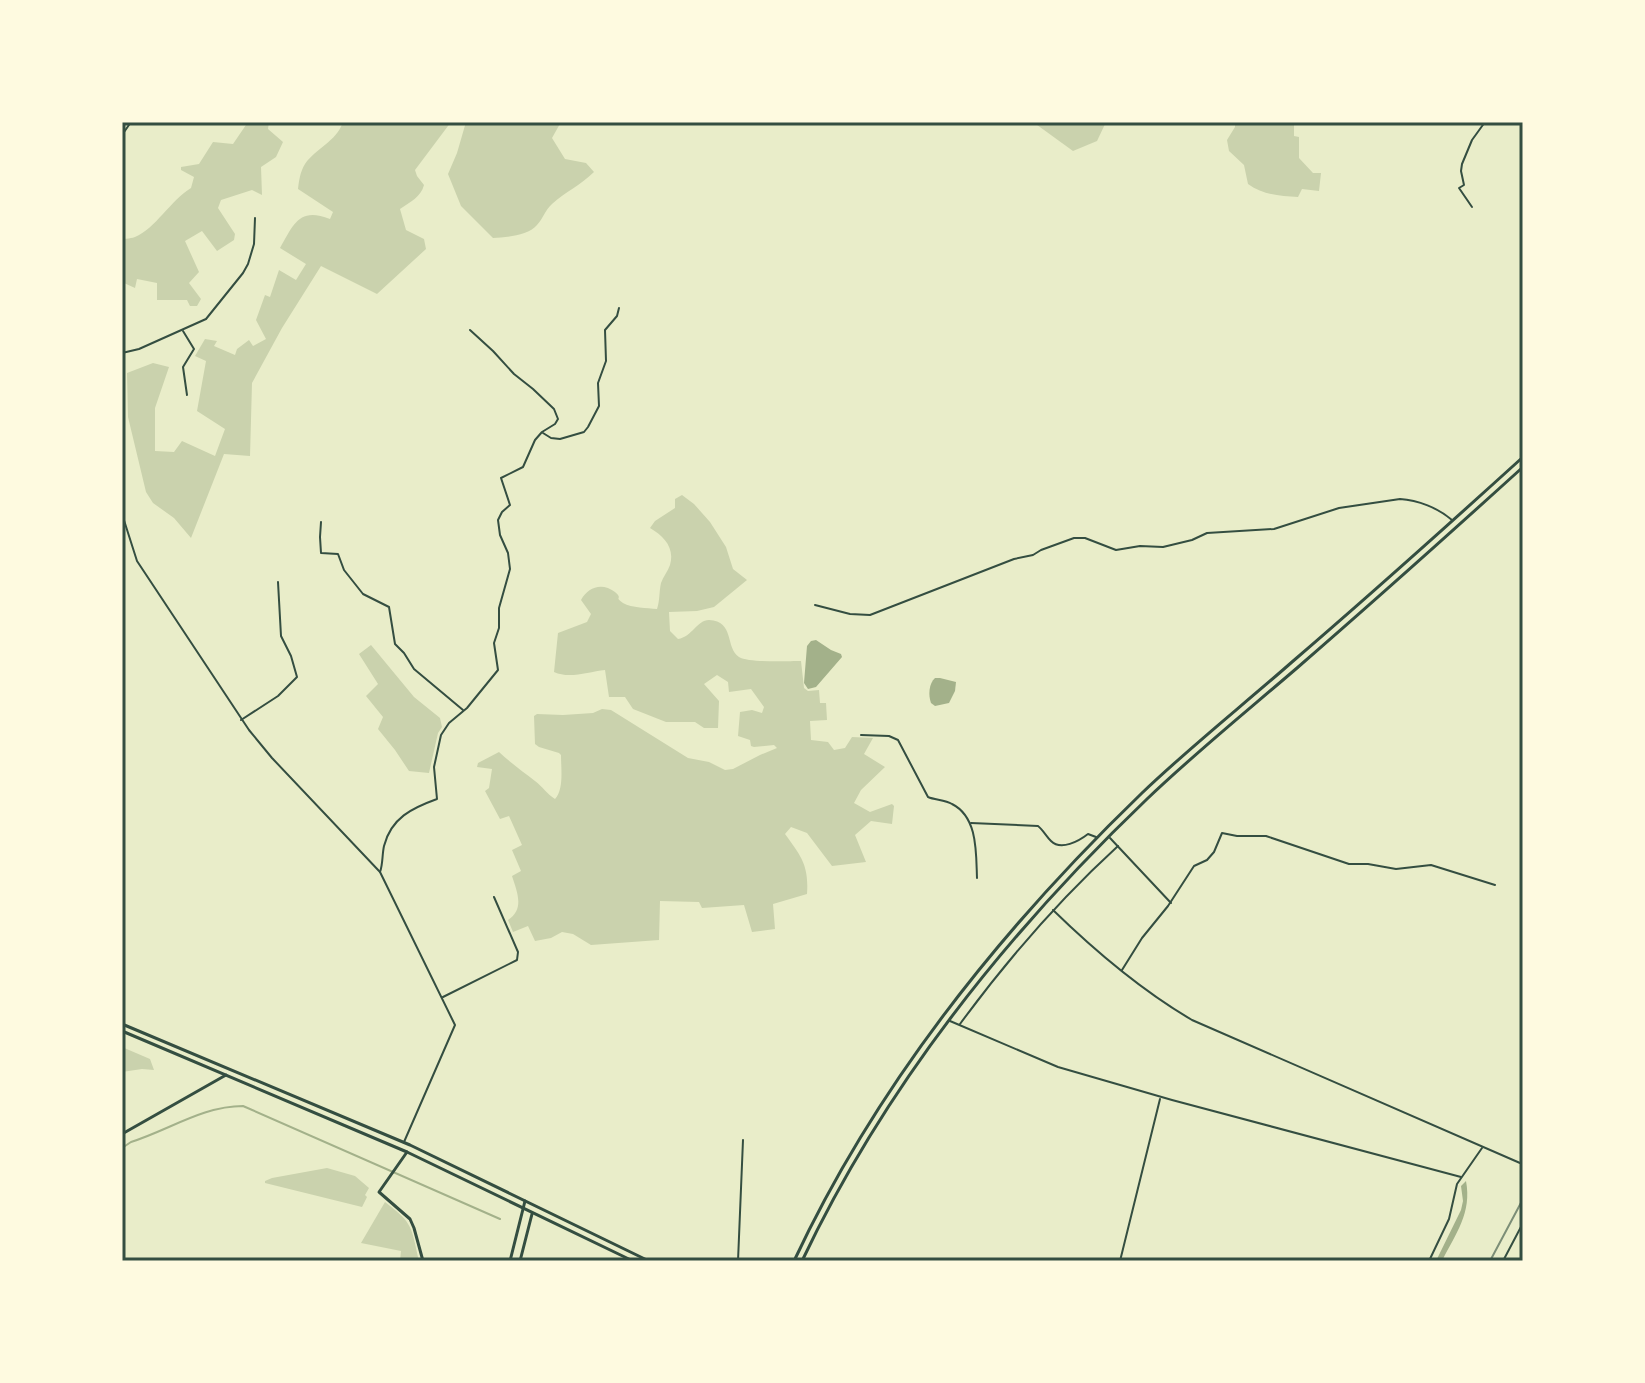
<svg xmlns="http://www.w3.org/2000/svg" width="1645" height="1383" font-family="'Exo 2',sans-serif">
  <rect width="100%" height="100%" fill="#e9edc9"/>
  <g fill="#cad2ad">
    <path d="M248,122h21l-1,7 15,13 -7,15 -15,10 1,28 -10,-5 -31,10 -3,8 17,26 -1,6 -17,11 -15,-20 -17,10 14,31 -10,11 12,16 -4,7h-7l-3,-6h-30v-17l-20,-4 -2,9 -11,-5 -2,1v-45c2,0 12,-1 13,-2 20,-8 36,-37 56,-49l3,-11 -13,-7v-3l18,-3 14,-22 20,2z"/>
    <path d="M343,122h108l-36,48 2,6 7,9c-3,12 -14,17 -24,24l6,21 18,9 2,10 -49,45 -56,-28 -39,62 -30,55 -2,73 -26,-2 -33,84 -17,-20 -21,-15 -7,-11 -18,-75 -1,-44 26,-10 16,4 -14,41v43l19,1 8,-11 33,15 10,-27 -28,-18 9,-50 -11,-5 10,-17 12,2 -3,5 21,9 2,-6 12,-9 4,6 13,-7 -10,-19 9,-25 5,2 9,-27 17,10 10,-16 -26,-16c14,-24 19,-41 50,-29l3,-7 -35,-23c1,-8 2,-17 7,-25 11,-16 31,-22 38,-42z"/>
    <path d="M466,122h95l-9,16 13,21 21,4 8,9c-13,13 -29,20 -42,32 -7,6 -9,15 -15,21 -9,11 -31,12 -44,13l-32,-32 -13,-32 9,-21z"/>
    <path d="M1033,122h73l-9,19 -24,10z"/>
    <path d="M1235,122h59v14l5,1v21l14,15h8l-2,18 -17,-2 -4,8c-18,-1 -35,-2 -50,-13l-4,-19 -15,-14 -2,-11 8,-13z"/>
    <path d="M682,495l12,9 16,18 16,25 7,22 14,11 -33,27 -17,4 -28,1 1,19 8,8c14,-2 19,-19 31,-19 26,1 16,28 30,37 10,6 49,4 62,4l3,27 4,3 11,-1 1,13h6l1,17 -17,1 1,19 17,2 6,8 11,-2 7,-11 21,1 -9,16 21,13 -24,23 -7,13 16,9 22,-8 2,2 -2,18 -21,-3 -16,14 11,27 -34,4 -25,-33 -16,-6 -6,7c16,22 24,31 22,60l-34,10 2,25 -23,3 -8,-27 -42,3 -3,-6 -39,-1 -1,39 -68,5 -18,-11 -11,-2 -11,6 -16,3 -7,-15 -15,6 -5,-12c17,-11 9,-28 4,-44l9,-5 -9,-21 10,-5 -13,-29 -9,3 -15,-28 4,-3 3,-19 -15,-2 1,-4 21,-11c12,11 23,19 36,29 8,6 12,13 20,18 9,-10 6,-30 6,-44l-2,-2 -20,-6 -4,-3 -1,-28 3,-2 26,1 30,-2 9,-4 9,1 77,48 21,4 16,8 8,-1 27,-14 17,-7 -3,-3 -20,2 -3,-1 -1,-6 -12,-4 2,-24 12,-2 10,3 2,-6 -13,-18 -22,3 -1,-10 -11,-7 -13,9 15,17 -1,27h-14l-9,-6h-29l-33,-13 -8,-12h-16l-4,-27c-17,2 -36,9 -51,2l4,-39 29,-11 4,-8 -10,-14c7,-13 21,-18 34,-8 9,8 -2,4 8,11 9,5 24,5 34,6 3,-9 2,-17 4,-26 2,-6 7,-12 9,-18 5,-17 -6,-29 -20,-37l5,-7 20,-13v-9z"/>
    <path d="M371,645l43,52 26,21 2,9 -4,6 -9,40 -20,-2 -14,-21 -17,-21 5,-12 -17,-21 12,-12 -19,-30z"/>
    <path d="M122,1047l28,12 4,11 -12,-1 -20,3z"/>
    <path d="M327,1168l28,8 14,12 -4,7 2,2 -5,10 -97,-24v-2l7,-3z"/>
    <path d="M385,1202c29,22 26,25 34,59h-19l1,-10 -40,-8z"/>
  </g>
  <g fill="#a3b18a">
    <path d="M816,640l15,10 10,4 1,3 -26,30 -8,2 -4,-6 3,-37 4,-5z"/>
    <path d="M935,678h5l16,4 -1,9 -6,12 -14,3 -4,-3c-3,-8 -2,-20 4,-25z"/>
    <path d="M1466,1181c6,32 -10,52 -24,80h-6l25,-51 2,-9 -2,-15z"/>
  </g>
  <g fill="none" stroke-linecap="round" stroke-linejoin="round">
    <path stroke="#a3b18a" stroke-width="2" d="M122,1148l9,-6c38,-12 72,-36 112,-36l257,113"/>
    <g stroke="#344e41" stroke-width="2">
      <path d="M122,135l9,-13"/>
      <path d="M1472,207l-13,-19 5,-3 -3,-14 1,-7 10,-24 13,-18"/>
      <path d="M183,331l11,18 -11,18 4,28"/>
      <path d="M122,353l17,-4 67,-30 37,-46 5,-9 6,-20 1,-26"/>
      <path d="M543,433l8,5 9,1 24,-7 4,-5 11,-21 -1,-23 8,-22 -1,-31 12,-14 2,-8"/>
      <path d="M122,514l15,47 112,169 23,28 108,114 75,153 -51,117"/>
      <path d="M321,522l-1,15 1,16 17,1 6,16 19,24 26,13 6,37 9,9 10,16 49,41"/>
      <path d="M815,605l35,9 20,1 144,-56 19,-4 8,-5 33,-12h11l31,12 24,-4 23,1 29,-7 15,-7 67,-4 65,-21 61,-9c18,1 38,9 52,21"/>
      <path d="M241,720l37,-24 19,-19 -6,-21 -10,-20 -3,-54"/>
      <path d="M861,735l28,1 9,4 30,57c7,3 17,3 24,7 26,13 24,49 25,74"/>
      <path d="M971,823l67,3c5,4 8,10 13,15 10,10 28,0 37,-7l8,3"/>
      <path d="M1110,838l61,65"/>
      <path d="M380,872c3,-8 2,-17 4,-26 7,-28 28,-38 53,-47l-3,-32 7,-32 8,-12 18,-15 31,-38 -4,-27 5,-15v-20l11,-39 -2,-16 -8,-18 -2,-15 4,-8 8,-7 -9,-27 22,-11 12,-27 7,-8 13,-8 3,-5 -4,-10 -21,-20 -19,-15 -21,-23 -23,-21"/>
      <path d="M1053,910c42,41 88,80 139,110l328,143"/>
      <path d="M1122,970l20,-32 26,-32 26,-40 13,-6 7,-8 8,-19 15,3h29l83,28h19l28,5 35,-4 64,20"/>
      <path d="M443,997l74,-37 1,-8 -24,-55"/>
      <path d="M950,1021l108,46 114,33 289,77"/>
      <path d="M960,1024c47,-64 99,-124 158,-178"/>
      <path d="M738,1261l5,-121"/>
      <path d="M1120,1261l40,-162"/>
      <path d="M1429,1261l20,-42 8,-35 25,-36"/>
      <path d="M1503,1261l20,-38"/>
    </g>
    <g stroke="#344e41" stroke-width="3">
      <path d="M122,1134l104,-59"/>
      <path d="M407,1152l-28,40 31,27 4,9 9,33"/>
    </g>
    <g stroke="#344e41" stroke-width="3">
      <path d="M122,1024l288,121 239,116"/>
      <path d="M122,1031l285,121 226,109"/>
      <path d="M510,1261l15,-60"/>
      <path d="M520,1261l12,-47"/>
      <path d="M794,1261c83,-177 208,-333 348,-468 48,-46 100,-87 150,-131 78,-67 155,-136 231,-205"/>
      <path d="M802,1261c83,-175 206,-329 345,-462 48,-46 100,-88 150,-131 76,-66 151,-133 226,-201"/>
    </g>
    <path stroke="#7c8e77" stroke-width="2" d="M1490,1261l33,-62"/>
  </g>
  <rect width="1645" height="1383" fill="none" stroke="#fefae0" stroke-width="248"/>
  <rect x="124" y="124" width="1397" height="1135" fill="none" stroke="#344e41" stroke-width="3"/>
</svg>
